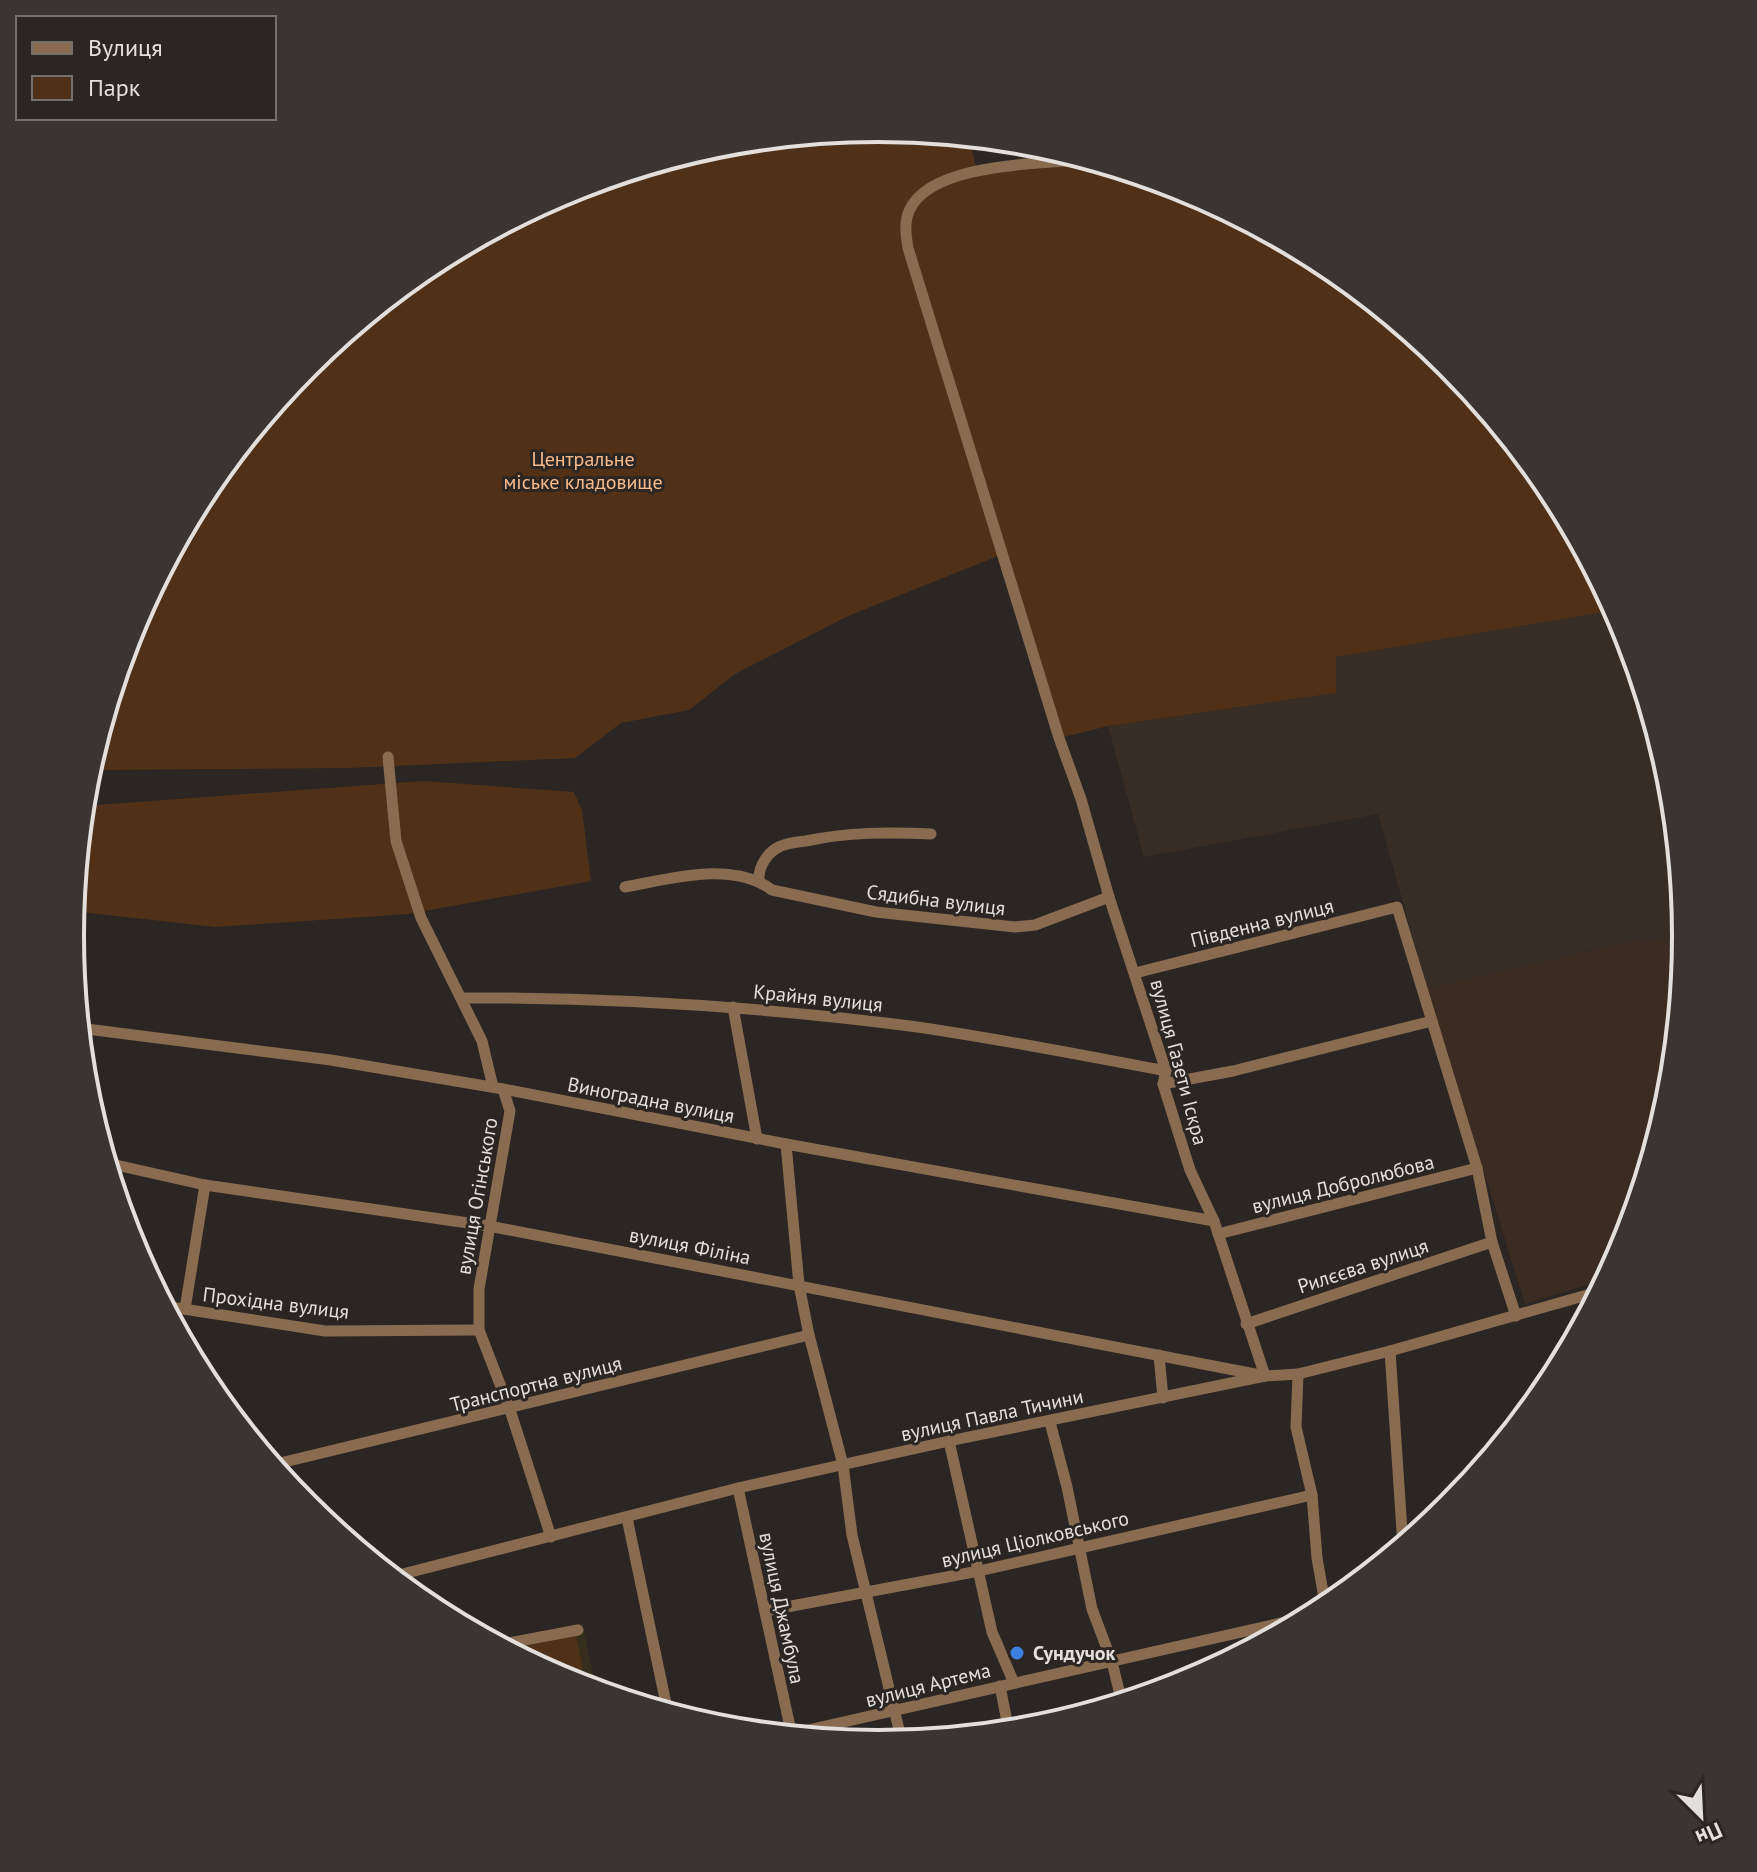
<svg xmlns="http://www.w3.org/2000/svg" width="1757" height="1872" font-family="'PT Sans',sans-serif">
  <rect width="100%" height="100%" fill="#2b2623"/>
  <path fill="#3b2b20" d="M1669,940l5,126 -3,28 -46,152 -18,33 -82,25 -98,-316 205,-47z"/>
  <path fill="#372d25" d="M1616,610l10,17 30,99 5,102 16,5 10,103 -4,45 -13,-1 -2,-40 -36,1 -205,47 -49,-174 -234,43 -36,-131 228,-33 -1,-36z"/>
  <path fill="#352e1d" d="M582,1623l15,68 -28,-8 -77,-41z"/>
  <g fill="#503117">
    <path d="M879,128l89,8 9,34 112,-11 99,30 140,75 123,101 100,122 65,123 -280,47v36l-228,33 -49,12 -56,-184 -155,62 -113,58 -46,36 -68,13 -46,35 -227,10 -260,2 44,-144 75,-140 100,-122 123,-100 140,-75 151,-46z"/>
    <path d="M423,781l151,11 8,18 9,71 -183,33 -192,13 -144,-16 11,-105z"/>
    <path d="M576,1635l7,35 -27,6 -49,-26z"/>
  </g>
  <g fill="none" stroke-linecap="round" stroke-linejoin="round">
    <g stroke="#896c50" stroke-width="11">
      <path d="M1089,159c-46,5 -159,3 -180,52 -5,12 -3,25 -1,37l151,490 22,61 28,98 57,174 -3,13 27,86 24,51 51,155"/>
      <path d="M388,757l8,84 25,77 61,123 11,46"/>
      <path d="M759,880c-1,-13 9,-29 22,-34 7,-3 17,-4 25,-5 42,-9 82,-9 125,-7"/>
      <path d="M625,887c45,-8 107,-27 147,3l104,22 139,15 20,-2 74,-28"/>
      <path d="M1135,973l262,-66 80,261 15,74 24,74"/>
      <path d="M462,998c150,-1 299,9 448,28 86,12 171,29 256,45"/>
      <path d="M733,1007l24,132"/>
      <path d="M79,1028l252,32 172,29 283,55 428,77"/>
      <path d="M1163,1084l70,-13 199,-50"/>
      <path d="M503,1089l7,22 -31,178v41l31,80 41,127"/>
      <path d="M786,1144l13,141 10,50 34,130 9,70 50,207"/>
      <path d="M107,1163l98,22 284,41 771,149"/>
      <path d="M1218,1234l259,-66"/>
      <path d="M164,1306l161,25 154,-1"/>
      <path d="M185,1309l20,-124"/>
      <path d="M1246,1324l246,-82"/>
      <path d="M1390,1351l13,195"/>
      <path d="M1159,1355l4,43"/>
      <path d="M1298,1374l-2,53 16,68 5,63 9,51"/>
      <path d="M1050,1422l17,65 25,122 20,53 10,41"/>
      <path d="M949,1441l43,191 22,51"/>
      <path d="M272,1465l537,-130"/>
      <path d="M738,1488l54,248"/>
      <path d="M627,1518l41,195"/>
      <path d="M391,1577l347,-89 211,-47 316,-65 33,-2 92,-23 211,-60"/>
      <path d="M765,1611l214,-40 333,-76"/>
      <path d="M498,1645l80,-15"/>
      <path d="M1000,1686l9,46"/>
      <path d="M786,1735l526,-119"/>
    </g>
  </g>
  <circle fill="#3f7fe0" stroke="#2b2623" stroke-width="3" cx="1017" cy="1653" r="8"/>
  <g text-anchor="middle" stroke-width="6" stroke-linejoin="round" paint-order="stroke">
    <g font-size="20" fill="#f8bc8e" stroke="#2b2623">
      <text x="583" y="466">Центральне<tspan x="583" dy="23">міське кладовище</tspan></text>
    </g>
    <g font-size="20" fill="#e2dfdc" stroke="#2b2623">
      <text transform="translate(936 900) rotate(7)" y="7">Сядибна вулиця</text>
      <text transform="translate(1262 923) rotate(-14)" y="7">Південна вулиця</text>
      <text transform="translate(818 998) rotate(6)" y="7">Крайня вулиця</text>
      <text transform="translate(1179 1062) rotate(75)" y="7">вулиця Газети Іскра</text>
      <text transform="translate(651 1100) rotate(11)" y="7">Виноградна вулиця</text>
      <text transform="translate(1343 1184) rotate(-14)" y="7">вулиця Добролюбова</text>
      <text transform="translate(477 1196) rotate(-80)" y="7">вулиця Огінського</text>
      <text transform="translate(690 1246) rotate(11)" y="7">вулиця Філіна</text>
      <text transform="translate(1363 1266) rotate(-18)" y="7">Рилєєва вулиця</text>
      <text transform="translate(276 1303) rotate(7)" y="7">Прохідна вулиця</text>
      <text transform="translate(536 1384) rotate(-14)" y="7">Транспортна вулиця</text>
      <text transform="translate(992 1415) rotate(-12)" y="7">вулиця Павла Тичини</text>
      <text transform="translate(1035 1539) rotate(-13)" y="7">вулиця Ціолковського</text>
      <text transform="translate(782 1608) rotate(78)" y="7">вулиця Джамбула</text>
      <text transform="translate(928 1685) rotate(-14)" y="7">вулиця Артема</text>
    </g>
    <g font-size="20" font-weight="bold" fill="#e2dfdc" stroke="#2b2623" text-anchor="start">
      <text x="1033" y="1660">Сундучок</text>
    </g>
  </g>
  <path d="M0 0H1757V1872H0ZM84 936a794 794 0 1 1 1588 0a794 794 0 1 1-1588 0Z" fill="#3a3532" fill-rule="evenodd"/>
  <path fill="none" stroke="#e2dfdc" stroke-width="4" d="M84 936a794 794 0 1 1 1588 0a794 794 0 1 1-1588 0Z"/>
  <rect x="16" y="16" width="260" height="104" fill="#2b2623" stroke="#74706d" stroke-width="2"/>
  <rect x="32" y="42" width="40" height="12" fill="#896c50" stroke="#74706d" stroke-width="2"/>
  <text x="88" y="56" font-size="24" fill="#e2dfdc">Вулиця</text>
  <rect x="32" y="76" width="40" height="24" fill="#503117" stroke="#74706d" stroke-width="2"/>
  <text x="88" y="96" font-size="24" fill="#e2dfdc">Парк</text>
  <g transform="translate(1701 1816) rotate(156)" stroke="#2b2623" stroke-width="6" paint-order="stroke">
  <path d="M0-6L14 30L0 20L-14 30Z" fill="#e2dfdc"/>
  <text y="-12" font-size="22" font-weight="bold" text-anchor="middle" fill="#e2dfdc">Пн</text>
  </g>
</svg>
